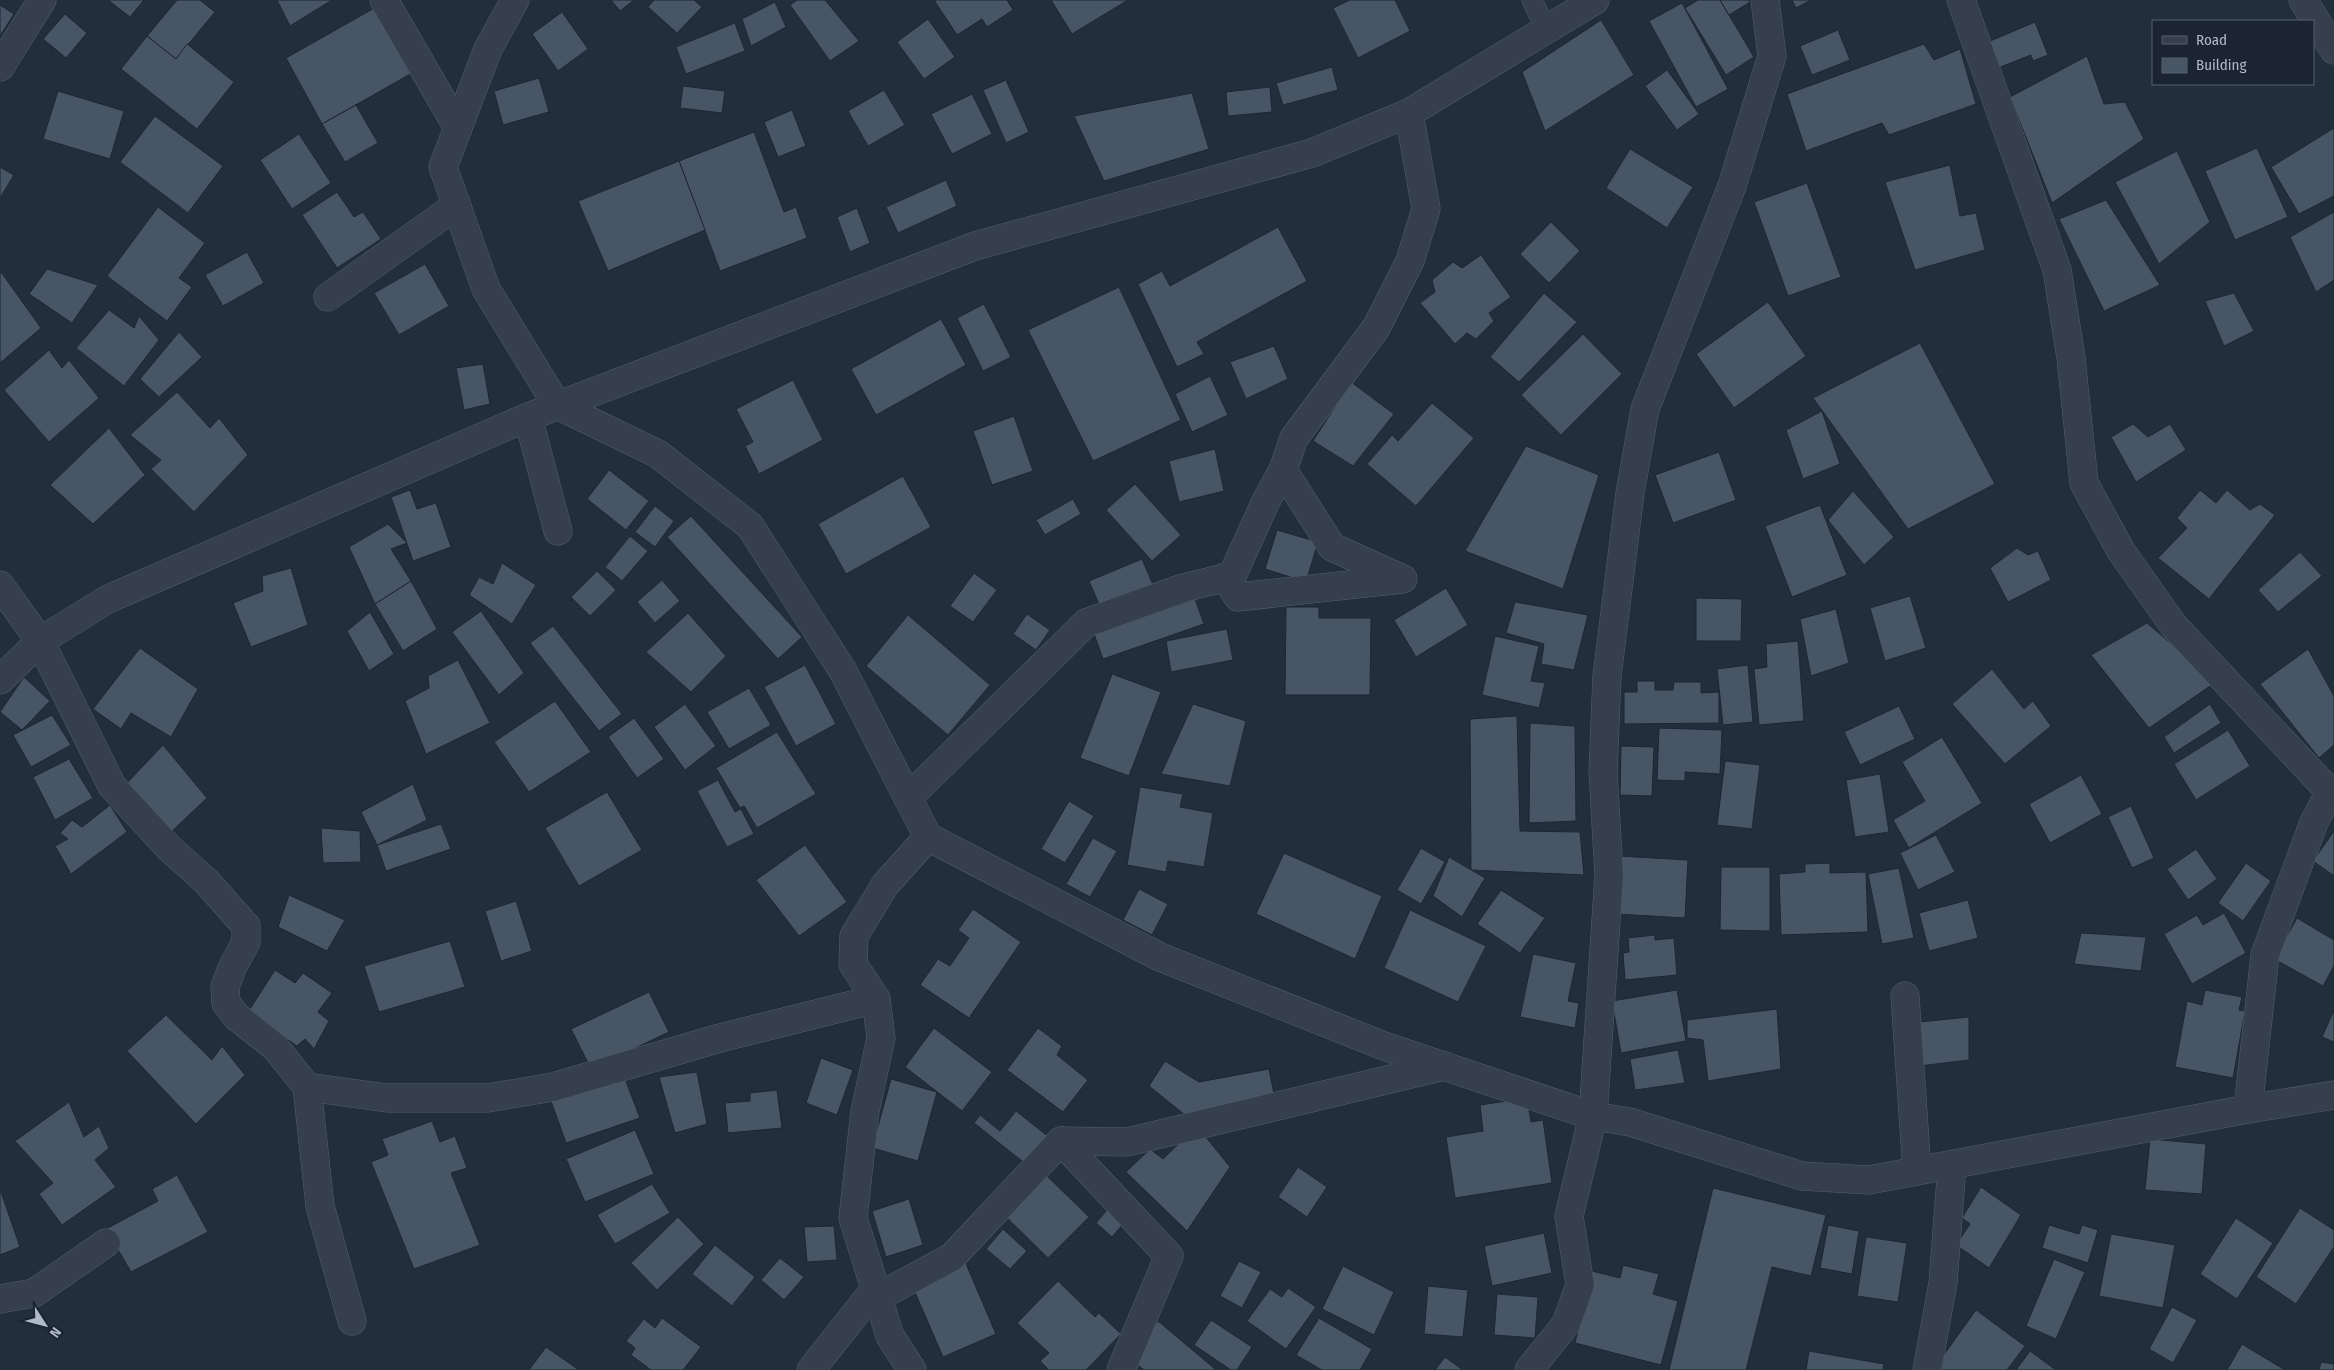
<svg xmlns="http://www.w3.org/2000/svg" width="2334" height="1370" font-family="'Fira Sans Condensed',sans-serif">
  <rect width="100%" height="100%" fill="#222e3c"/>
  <g fill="#485565" stroke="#1d2733">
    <path d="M108,0h36l-14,17z"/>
    <path d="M177,0h23l15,12 -39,47 -29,-23z"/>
    <path d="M277,0h55l-42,26z"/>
    <path d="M611,0h23l-14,11z"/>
    <path d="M654,0h40l8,7 -25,26 -29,-26z"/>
    <path d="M797,0h28l34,41 -29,20 -40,-56z"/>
    <path d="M934,0h73l6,10 -26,17 -5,-8 -25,16z"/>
    <path d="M1051,0h77l-56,34z"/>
    <path d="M1350,0h45l15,31 -52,27 -25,-50z"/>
    <path d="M1698,0h22l34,57 -28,18 -41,-67z"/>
    <path d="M1720,0h29l1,2 -21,13z"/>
    <path d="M1792,0h19l-15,8z"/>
    <path d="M775,2l11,25 -35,19 -9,-27z"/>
    <path d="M1682,3l46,86 -32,18 -47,-86z"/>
    <path d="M0,5l14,9 -14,22z"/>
    <path d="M378,6l36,66 -92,52 -36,-66z"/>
    <path d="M562,12l26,37 -30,22 -26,-37z"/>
    <path d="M65,14l22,19 -21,25 -23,-19z"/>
    <path d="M928,19l27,38 -31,22 -27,-37z"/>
    <path d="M1601,20l33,55 -89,56 -23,-59z"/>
    <path d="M2035,22l13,33 -15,6 -2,-6 -33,13 -10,-26z"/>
    <path d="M735,23l10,28 -59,23 -10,-27z"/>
    <path d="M1838,30l12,30 -38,15 -12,-29z"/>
    <path d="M147,36l29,23 11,-15 47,38 -37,47 -76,-60z"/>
    <path d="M1924,44l10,16 26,-11 16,55 -87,31 -7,-12 -76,28 -19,-57z"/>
    <path d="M2087,56l17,48 21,-2 19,37 -92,64 -42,-106z"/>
    <path d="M1332,67l6,23 -55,15 -7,-22z"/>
    <path d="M1667,70l32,44 -22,16 -32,-44z"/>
    <path d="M539,78l10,34 -46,13 -9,-34z"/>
    <path d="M1006,80l23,52 -23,11 -23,-53z"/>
    <path d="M683,86l42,5 -3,22 -42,-5z"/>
    <path d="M1270,87l2,25 -44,4 -2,-24z"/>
    <path d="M884,90l21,35 -37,21 -20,-35z"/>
    <path d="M58,91l66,20 -14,48 -67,-20z"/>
    <path d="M1192,93l17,56 -105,32 -30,-65z"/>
    <path d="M972,94l20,40 -40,20 -21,-40z"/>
    <path d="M356,105l22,38 -33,19 -23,-38z"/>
    <path d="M792,110l14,36 -28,11 -14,-35z"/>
    <path d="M155,116l68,50 -35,47 -68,-51z"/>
    <path d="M2334,128v68l-35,18 -28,-47z"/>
    <path d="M754,132l30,80 12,-5 11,31 -87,33 -41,-110z"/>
    <path d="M299,134l32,49 -39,26 -32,-49z"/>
    <path d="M2257,148l31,69 -53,23 -30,-69z"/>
    <path d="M1630,149l63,38 -26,41 -61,-40z"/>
    <path d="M2177,151l33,71 -51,42 -44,-82z"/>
    <path d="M679,161l26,69 -97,41 -30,-70z"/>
    <path d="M1950,165l10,51 16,-3 9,37 -70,20 -30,-88z"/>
    <path d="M0,167l14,8 -14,23z"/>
    <path d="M946,180l11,26 -59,27 -12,-26z"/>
    <path d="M1807,183l34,94 -53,19 -34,-94z"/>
    <path d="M337,192l17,25 9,-5 18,27 -44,29 -35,-53z"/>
    <path d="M2106,200l54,85 -56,26 -45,-92z"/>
    <path d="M158,207l47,36 -26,35 13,9 -25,34 -60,-45z"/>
    <path d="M857,208l13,35 -20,9 -13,-35z"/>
    <path d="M2334,212v68l-18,12 -26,-55z"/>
    <path d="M1551,222l29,29 -31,32 -29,-29z"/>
    <path d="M1278,227l29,54 -110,61 7,12 -27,13 -39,-83 24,-13 8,15z"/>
    <path d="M247,252l17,31 -41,23 -18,-31z"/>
    <path d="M1481,255l30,42 -22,16 5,8 -18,18 -9,-6 -12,11 -35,-41 15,-11 -3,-12 21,-18 9,6z"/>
    <path d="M425,264l24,42 -50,29 -25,-42z"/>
    <path d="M47,269l51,16 -26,38 -43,-29z"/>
    <path d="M1,272l40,56 -41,35v-89z"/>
    <path d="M1119,287l62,133 -88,41 -65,-131z"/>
    <path d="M1544,293l33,29 -58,60 -29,-25z"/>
    <path d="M2234,293l20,38 -30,15 -19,-45z"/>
    <path d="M1768,302l38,54 -72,52 -38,-54z"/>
    <path d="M984,304l27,53 -28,14 -26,-53z"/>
    <path d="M109,310l25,18 5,-12 20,24 -35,46 -48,-38z"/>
    <path d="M941,319l25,46 -90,50 -25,-46z"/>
    <path d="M179,332l23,25 -43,40 -19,-18z"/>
    <path d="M1583,334l39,40 -61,61 -40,-40z"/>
    <path d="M1920,343l75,141 -87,45 -95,-131z"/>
    <path d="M1274,346l14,33 -42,20 -16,-37z"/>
    <path d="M49,350l13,18 7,-8 30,38 -50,44 -45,-52z"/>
    <path d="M483,364l7,40 -26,6 -8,-42z"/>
    <path d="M1210,376l18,39 -36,17 -17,-38z"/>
    <path d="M793,380l30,60 -64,34 -14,-28 8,-4 -17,-33z"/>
    <path d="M1351,382l43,32 -41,52 -40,-25z"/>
    <path d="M177,392l33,36 9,-10 29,37 -54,57 -43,-43 10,-9 -31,-25z"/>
    <path d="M1432,403l42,35 -58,68 -49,-42 25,-29 6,6z"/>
    <path d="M1822,411l18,53 -37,15 -17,-49z"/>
    <path d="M1014,416l19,55 -41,14 -19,-54z"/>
    <path d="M2133,424l15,13 22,-13 16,26 -50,32 -25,-45z"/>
    <path d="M109,428l36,47 -52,49 -43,-39z"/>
    <path d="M1526,446l73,29 -36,114 -98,-38z"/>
    <path d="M1215,449l9,42 -45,11 -10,-41z"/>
    <path d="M1719,452l17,48 -63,23 -18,-48z"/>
    <path d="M609,470l40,31 -23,29 -39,-31z"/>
    <path d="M903,476l28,51 -85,47 -28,-50z"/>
    <path d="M1135,484l46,51 -29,26 -46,-51z"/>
    <path d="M410,490l7,19 19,-6 15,44 -38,14 -22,-64z"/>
    <path d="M2200,490l16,13 11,-13 23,20 10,-6 15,11 -66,84 -51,-41 29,-30 -10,-10z"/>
    <path d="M1853,491l41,46 -30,28 -36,-45z"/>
    <path d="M1073,499l8,15 -36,21 -9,-15z"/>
    <path d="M1820,505l27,70 -55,22 -27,-71z"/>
    <path d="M655,506l19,15 -19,26 -20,-15z"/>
    <path d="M691,516l111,121 -24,22 -111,-122z"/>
    <path d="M388,524l19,19 -16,6 20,32 -36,23 -26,-57z"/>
    <path d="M1277,530l41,12 -12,40 -41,-13z"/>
    <path d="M630,536l18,15 -26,30 -17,-14z"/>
    <path d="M2017,548l11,7 10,-4 13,29 -43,22 -18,-34z"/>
    <path d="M2300,552l22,24 -44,36 -20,-22z"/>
    <path d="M1142,559l15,35 -53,22 -15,-35z"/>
    <path d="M502,563l34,22 -24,39 -43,-29 10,-18 14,7z"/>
    <path d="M291,568l17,57 -57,22 -18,-44 30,-12 -1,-15z"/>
    <path d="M597,571l19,19 -26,26 -19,-19z"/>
    <path d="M974,573l23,17 -24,32 -23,-16z"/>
    <path d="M662,580l18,21 -25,22 -18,-21z"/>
    <path d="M411,581l26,48 -34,22 -28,-47z"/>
    <path d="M1446,588l22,37 -52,32 -22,-37z"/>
    <path d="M1910,596l16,52 -41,13 -15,-53z"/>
    <path d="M1696,598l46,1 -1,42h-45z"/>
    <path d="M1195,599l9,25 -101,35 -9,-25z"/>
    <path d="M1515,602l73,13 -14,55 -33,-6 3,-20 -38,-11z"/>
    <path d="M1286,607h33v11h52l-1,77h-85z"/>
    <path d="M1836,609l13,54 -38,13 -11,-57z"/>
    <path d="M481,611l43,62 -25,22 -47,-63z"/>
    <path d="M370,612l24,42 -25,17 -22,-40z"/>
    <path d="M688,613l38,43 -35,36 -45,-40z"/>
    <path d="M1027,614l23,16 -14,20 -23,-16z"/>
    <path d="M908,615l82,70 -42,50 -82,-69z"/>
    <path d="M2147,623l69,59 -67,46 -58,-73z"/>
    <path d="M553,626l69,88 -23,17 -69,-88z"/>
    <path d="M1227,629l6,31 -62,12 -5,-31z"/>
    <path d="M1495,636l44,10 -8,35 14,2 -6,25 -57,-13z"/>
    <path d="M1798,641l6,80 -45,4 -5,-56 13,-2 -1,-23z"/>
    <path d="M140,648l58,41 -27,48 -40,-24 -10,16 -28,-20z"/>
    <path d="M2308,649l26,47v49l-15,13 -59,-74z"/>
    <path d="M458,660l32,63 -64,31 -21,-53 24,-13 -1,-12z"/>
    <path d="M805,665l31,59 -40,22 -32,-59z"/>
    <path d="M1748,665l5,57 -30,3 -6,-56z"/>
    <path d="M1992,669l32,40 9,-8 18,25 -46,38 -53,-60z"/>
    <path d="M1112,674l49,18 -32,84 -49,-18z"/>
    <path d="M24,677l26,24 -28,29 -22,-18z"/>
    <path d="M1637,681h18v9h18l1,-8h27v11l18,-1v31l-95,1v-32h13z"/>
    <path d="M749,688l22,37 -42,24 -22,-37z"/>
    <path d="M555,701l36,51 -62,40 -35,-50z"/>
    <path d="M685,704l31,42 -31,24 -31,-43z"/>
    <path d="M1193,704l53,17 -16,65 -69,-12z"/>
    <path d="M2210,704l11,19 -47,30 -10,-16z"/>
    <path d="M1899,706l16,33 -55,26 -16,-33z"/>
    <path d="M52,715l19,30 -40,22 -18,-32z"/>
    <path d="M1517,716l3,115 60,1 4,43 -113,-5 -1,-151z"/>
    <path d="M634,718l30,41 -27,19 -29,-41z"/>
    <path d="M1530,723l45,3 1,95 -47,2z"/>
    <path d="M1659,728l63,2 -2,44 -35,-2v9l-28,-1z"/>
    <path d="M2228,730l22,36 -54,34 -22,-36z"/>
    <path d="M777,732l39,62 -59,34 -13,-22 -4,2 -24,-40z"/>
    <path d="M1942,737l40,66 -73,45 -16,-28 32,-19 -23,-39z"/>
    <path d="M163,745l44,53 -37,35 -45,-48z"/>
    <path d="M1621,746l33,1 -2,49 -32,-1z"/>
    <path d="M69,759l24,39 -38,22 -22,-43z"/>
    <path d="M1725,761l35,4 -8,64 -35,-4z"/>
    <path d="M1880,774l9,58 -34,5 -9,-57z"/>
    <path d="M2081,775l21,39 -52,29 -21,-39z"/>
    <path d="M718,780l17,32 6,-3 13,25 -27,13 -30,-56z"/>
    <path d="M413,784l14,36 -50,25 -16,-33z"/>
    <path d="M1140,787l43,7 -3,13 33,6 -9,54 -36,-6 -2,11 -39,-7z"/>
    <path d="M607,792l35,58 -63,36 -34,-58z"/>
    <path d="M1069,801l25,15 -29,47 -24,-14z"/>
    <path d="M110,805l17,27 -56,42 -16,-28 13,-7 -8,-6 12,-13 10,7z"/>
    <path d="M2131,806l23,52 -22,10 -24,-51z"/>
    <path d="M441,824l10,25 -65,22 -9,-26z"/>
    <path d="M321,828l39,3 1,31 -38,1z"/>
    <path d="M2334,831v45l-21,-15z"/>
    <path d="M1936,835l19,37 -37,18 -18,-37z"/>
    <path d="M1093,838l24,13 -27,46 -24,-13z"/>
    <path d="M805,845l42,57 -48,34 -43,-56z"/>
    <path d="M1421,848l24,14 -24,42 -24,-14z"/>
    <path d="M2196,849l21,30 -29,21 -21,-31z"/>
    <path d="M1284,853l98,43 -27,63 -99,-45z"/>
    <path d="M1619,856l69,4 -3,58 -69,-4z"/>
    <path d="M1449,857l36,21 -23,39 -29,-21z"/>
    <path d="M1830,863v10l36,-1 2,60 -87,3 -2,-61 26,-2v-8z"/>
    <path d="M2246,863l25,18 -28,40 -25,-18z"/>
    <path d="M1721,867h49v64l-50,-1z"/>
    <path d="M1899,868l15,70 -32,6 -14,-70z"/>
    <path d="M1139,889l29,15 -16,31 -29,-15z"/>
    <path d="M1501,890l44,28 -25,35 -43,-29z"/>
    <path d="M289,895l56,25 -18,31 -49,-24z"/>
    <path d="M1968,900l10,38 -49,13 -10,-38z"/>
    <path d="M516,901l16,50 -31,10 -16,-50z"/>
    <path d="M973,909l48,33 -52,76 -49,-33 18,-26 12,7 19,-28 -11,-8z"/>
    <path d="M1410,910l76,36 -28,56 -74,-34z"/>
    <path d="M2224,913l22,40 -54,31 -28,-50 33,-19 6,10z"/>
    <path d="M2297,918l37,22v26l-11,20 -49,-27z"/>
    <path d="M2081,933l65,4 -5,34 -67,-7z"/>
    <path d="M1655,935v5l19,-2 3,37 -52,5 -2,-27 6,-1 -1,-14z"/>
    <path d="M450,941l15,46 -86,25 -15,-46z"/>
    <path d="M1533,954l43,9 -8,38 11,2 -4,25 -55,-11z"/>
    <path d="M275,970l20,13 8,-10 29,20 -14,19 11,9 -15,28 -9,-10 -8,7 -49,-34z"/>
    <path d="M1677,990l9,51 -65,12 -9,-52z"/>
    <path d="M2205,990l37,7 -3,13 6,1 -12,67 -58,-11 12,-66 15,4z"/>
    <path d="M649,992l20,40 -78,37 -20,-40z"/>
    <path d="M1777,1009l4,60 -73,12 -5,-41 -16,-2v-18z"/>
    <path d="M2334,1010v32l-12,-5z"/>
    <path d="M166,1015l46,45 10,-14 23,29 -49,49 -69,-73z"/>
    <path d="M1969,1017v43l-50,6v-44z"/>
    <path d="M934,1028l58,44 -30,39 -57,-44z"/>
    <path d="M1038,1028l24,18 -5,9 31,25 -25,32 -56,-42z"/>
    <path d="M1678,1050l7,33 -50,7 -5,-31z"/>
    <path d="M821,1058l32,12 -16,45 -31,-12z"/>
    <path d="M1165,1061l34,21 70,-13 6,30 -90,16 -36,-29z"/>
    <path d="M697,1072l10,52 -32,9 -16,-56z"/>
    <path d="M624,1076l16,42 -74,25 -15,-42z"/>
    <path d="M891,1079l46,13 -19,69 -46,-13z"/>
    <path d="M777,1090l5,38 -54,5 -3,-30 25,-2v-8z"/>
    <path d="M1527,1098l4,24 12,-2 9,63 -97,15 -9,-61 37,-6 -3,-26z"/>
    <path d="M69,1102l15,35 15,-11 10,22 -14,12 21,27 -54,38 -23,-31 14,-11 -38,-42z"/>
    <path d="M1016,1111l38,30 -22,28 -58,-46 6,-8 20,16z"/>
    <path d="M432,1121l8,21 15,-6 12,32 -16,5 29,72 -66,24 -43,-107 17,-7 -6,-16z"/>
    <path d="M1197,1126l33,41 -43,64 -61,-59 24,-23 13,10z"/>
    <path d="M635,1130l19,44 -69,28 -19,-43z"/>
    <path d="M2150,1139l56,5 -4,50 -57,-4z"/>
    <path d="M1298,1167l29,20 -20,30 -29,-20z"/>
    <path d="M1042,1171l47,46 -41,41 -47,-46z"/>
    <path d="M177,1175l31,57 -77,40 -25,-43 52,-28 -6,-12z"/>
    <path d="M652,1184l18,29 -55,31 -18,-29z"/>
    <path d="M1981,1187l40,28 -32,53 -33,-23 14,-21 -8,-6z"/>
    <path d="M1713,1188l113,27 -15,61 -39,-9 -26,103h-77z"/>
    <path d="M0,1189l20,58 -20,8z"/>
    <path d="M909,1199l14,46 -37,12 -14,-46z"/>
    <path d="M1113,1203l16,14 -17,20 -16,-14z"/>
    <path d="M2300,1208l34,22v17l-38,57 -40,-27z"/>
    <path d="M678,1217l26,27 -47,46 -26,-27z"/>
    <path d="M2236,1218l37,25 -36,56 -37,-25z"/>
    <path d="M1828,1225l31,6 -7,43 -32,-6z"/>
    <path d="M2049,1225l30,9 3,-9 16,5 -10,33 -46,-15z"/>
    <path d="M834,1226l3,34 -30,2 -3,-35z"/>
    <path d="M1003,1229l24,22 -17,18 -24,-20z"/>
    <path d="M1544,1233l8,40 -60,13 -8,-40z"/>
    <path d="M2111,1234l64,11 -12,63 -64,-12z"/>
    <path d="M1866,1237l41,6 -9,59 -41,-6z"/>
    <path d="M715,1245l40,32 -23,29 -40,-32z"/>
    <path d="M780,1258l24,19 -20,23 -23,-20z"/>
    <path d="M964,1259l32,75 -53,23 -32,-74z"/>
    <path d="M2054,1259l31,13 -29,67 -30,-13z"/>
    <path d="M1239,1261l22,11 -19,36 -22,-12z"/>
    <path d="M1623,1265l36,9 -6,20 25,7 -17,64 -86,-22 17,-72 28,7z"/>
    <path d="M1343,1266l51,26 -20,43 -52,-26z"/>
    <path d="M1058,1281l37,36 4,-4 22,21 -35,36h-37l-9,-9 9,-8 -32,-30z"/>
    <path d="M1428,1286l40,4 -5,47 -39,-3z"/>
    <path d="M1288,1288l28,19 -30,42 -39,-28 23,-32 12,8z"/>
    <path d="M1497,1294l41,3 -3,41 -41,-3z"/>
    <path d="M2172,1307l25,13 -24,43 -24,-14z"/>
    <path d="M1976,1310l49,36 -18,24h-74z"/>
    <path d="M662,1318l39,29 -18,23h-32l-20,-15 4,-7 -9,-7 18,-22 11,9z"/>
    <path d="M1319,1318l53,31 -12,21h-38l-26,-15z"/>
    <path d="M1211,1320l41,27 -15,23h-6l-37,-25z"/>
    <path d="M1158,1321l57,48 -1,1h-70l-16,-13z"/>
    <path d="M2242,1344l43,26h-58z"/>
    <path d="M546,1347l33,23h-50z"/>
    <path d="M1809,1351l75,13 -1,6h-77z"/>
    <path d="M2030,1351l26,19h-40z"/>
    <path d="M1445,1357l18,13h-28z"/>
    <path d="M2321,1362l13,2v6h-15z"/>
  </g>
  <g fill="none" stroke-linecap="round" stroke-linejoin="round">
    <g stroke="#545e6a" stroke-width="21">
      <path id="lane" d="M1532,0l14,29"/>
    </g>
    <g stroke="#545e6a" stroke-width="29">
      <g id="street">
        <path d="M384,0l74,128"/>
        <path d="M515,0l-27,49 -45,118 43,122 71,116 101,49 92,72 93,145 85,166 232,120 224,89 209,70 37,6 172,54 67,4 379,-71 86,-14"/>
        <path d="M1961,0l96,270 14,88 13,125 37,68 53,75 156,166"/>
        <path d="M2303,0l31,50"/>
        <path d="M0,67l42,-67"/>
        <path d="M328,297l129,-92"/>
        <path d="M528,417l30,114"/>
        <path d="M1225,577l13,20 165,-18 -71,-32 -49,-77"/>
        <path d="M0,585l40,56 72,145 57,62 37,33 40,45v16l-14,26 -7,19 1,16 11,14 38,30 32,40 13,119 32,115"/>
        <path d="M0,680l40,-39 68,-42 420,-182 447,-171 337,-93 97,-40 186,-113"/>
        <path d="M908,798l178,-175 97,-35 49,-12 34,-75 17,-31 11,-32 82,-110 34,-67 16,-52 -17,-96"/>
        <path d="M1905,996l12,175"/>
        <path d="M307,1087l80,11h101l65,-11 167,-49 156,-39"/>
        <path d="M2248,1109l17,-154 49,-133 16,-30 4,-2"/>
        <path d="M1061,1141l108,115 -48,114"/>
        <path d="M878,1297l74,-40 109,-116 66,1 318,-76"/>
        <path d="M0,1299l34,-6 72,-50"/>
        <path d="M811,1370l64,-81"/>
        <path d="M912,1370l-22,-34 -37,-118 12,-107 16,-73 -5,-39 -23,-35 1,-28 31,-51 43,-48"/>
        <path d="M1529,1370l37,-46 14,-39 -11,-69 24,-100 16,-241 -6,-104 4,-95 23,-183 15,-84 87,-223 40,-130 -7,-56"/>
        <path d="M1927,1370l16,-87 9,-118"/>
      </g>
    </g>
    <use href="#lane" stroke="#36404c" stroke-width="20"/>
    <use href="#street" stroke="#36404c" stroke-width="28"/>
  </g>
  <rect x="2152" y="20" width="162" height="65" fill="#1b2531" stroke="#57616d"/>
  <rect x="2162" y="36" width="25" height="8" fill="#36404c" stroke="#57616d"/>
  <text x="2196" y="45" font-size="15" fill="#b1bbc8">Road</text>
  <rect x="2162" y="58" width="25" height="15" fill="#485565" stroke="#57616d"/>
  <text x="2196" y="70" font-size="15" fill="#b1bbc8">Building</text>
  <g transform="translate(45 1325) rotate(126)" stroke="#1b2531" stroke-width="4" paint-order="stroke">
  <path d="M0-4L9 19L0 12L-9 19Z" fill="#b1bbc8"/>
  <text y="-8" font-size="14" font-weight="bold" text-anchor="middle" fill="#b1bbc8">N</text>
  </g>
</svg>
